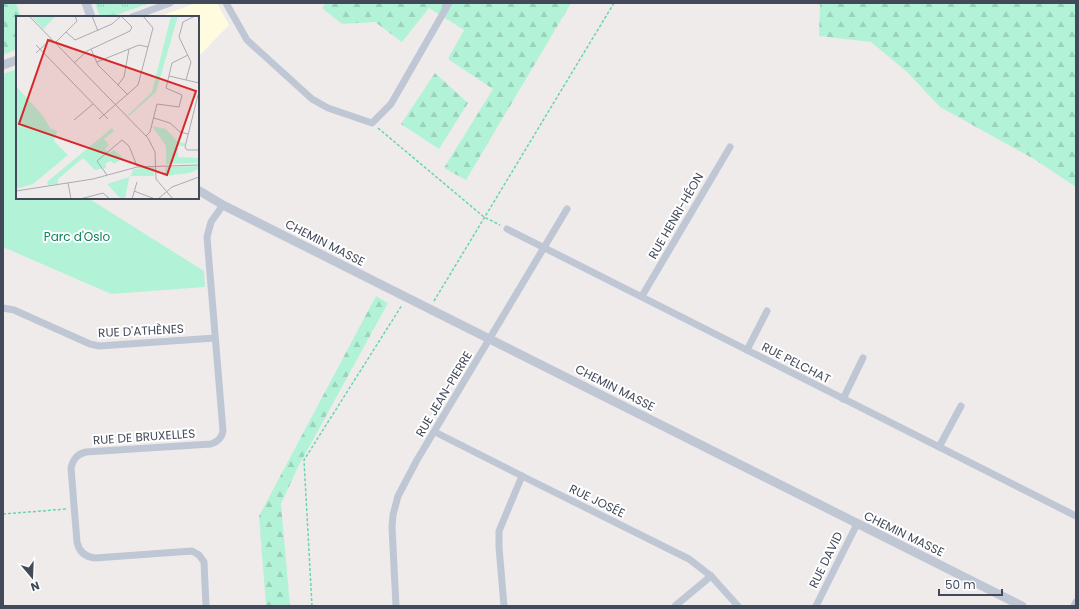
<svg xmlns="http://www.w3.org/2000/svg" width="1079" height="609" font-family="Poppins,sans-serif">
  <defs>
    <pattern id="grass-tufts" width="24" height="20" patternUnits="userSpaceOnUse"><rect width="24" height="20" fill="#b2f3d8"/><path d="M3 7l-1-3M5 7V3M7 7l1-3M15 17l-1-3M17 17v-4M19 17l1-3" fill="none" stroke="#9ad2bc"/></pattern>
    <pattern id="forest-firs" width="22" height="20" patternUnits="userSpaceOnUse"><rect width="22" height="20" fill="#b2f3d8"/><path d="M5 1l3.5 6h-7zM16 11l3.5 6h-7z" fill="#9ad2bc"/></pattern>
  </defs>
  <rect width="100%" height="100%" fill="#efebeb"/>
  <path fill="#fefbdf" d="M196,3h21l12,22 -31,32v-40h-40z"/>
  <path fill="url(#grass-tufts)" d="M95,3h55l-39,14h-11z"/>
  <g fill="url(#forest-firs)">
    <path d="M3,3h13l5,14h-4v32l-14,6z"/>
    <path d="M326,3h245l-105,177 -22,-12 49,-79 -45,-30 16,-29 -35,-22 -27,34 -27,-20 -33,2 -20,-16z"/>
    <path d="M820,3h256v184l-42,-28 -94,-52 -33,-35 -36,-30 -52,-6z"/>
    <path d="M435,73l33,30 -29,46 -38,-25z"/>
    <path d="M376,296l12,7 -91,166 -16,35 9,102h-24l-7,-90z"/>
  </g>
  <path fill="#b2f3d8" d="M17,69v129h71l116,73 1,16 -94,7 -108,-47v-173z"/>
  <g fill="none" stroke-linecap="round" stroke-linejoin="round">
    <g stroke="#66d5b4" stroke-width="1.5" stroke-dasharray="3 2" stroke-linecap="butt">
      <path d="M378,128l106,89 16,8"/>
      <path d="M434,301l180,-298"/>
      <path d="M3,514l64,-5"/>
      <path d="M312,606l-8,-146 98,-155"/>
    </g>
    <g stroke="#bfc7d5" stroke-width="7">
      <path d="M226,3l21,37 65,59 16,9 44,15 19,-19 58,-101"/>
      <path d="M132,17l38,-14"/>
      <path d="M507,229l569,287"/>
      <path d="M642,296l88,-149"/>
      <path d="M3,308l11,2 76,34 9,2 116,-8"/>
      <path d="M747,350l20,-39"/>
      <path d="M843,399l20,-41"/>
      <path d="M435,432l87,44 167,83 22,17 27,30"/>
      <path d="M939,447l22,-41"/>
      <path d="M206,606l-2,-44 -5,-7 -7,-4 -97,7c-9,-1 -16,-6 -18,-16l-6,-74c2,-9 6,-14 15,-16l125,-8c6,-2 11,-6 12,-13l-16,-194 4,-15 12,-17"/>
      <path d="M396,606l-4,-79 1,-12 5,-19 19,-36 150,-251"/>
      <path d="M504,606l-5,-59v-16l23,-55"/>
      <path d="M675,606l36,-30"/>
      <path d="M816,606l41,-82"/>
      <path d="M1074,606l2,-4"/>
    </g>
    <g stroke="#bfc7d5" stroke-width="9">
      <path d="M86,3l5,14"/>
      <path d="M3,65l14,-5"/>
      <path d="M198,190l25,15 131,66 668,335"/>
    </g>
  </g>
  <g text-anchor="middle" stroke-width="4" stroke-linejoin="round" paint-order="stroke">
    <g font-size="12" fill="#424a5a" stroke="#fff">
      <text transform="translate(676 216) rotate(-60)" y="4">RUE HENRI-HÉON</text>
      <text transform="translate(325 243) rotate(27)" y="4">CHEMIN MASSE</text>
      <text transform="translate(141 331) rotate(-3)" y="4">RUE D'ATHÈNES</text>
      <text transform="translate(796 363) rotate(27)" y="4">RUE PELCHAT</text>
      <text transform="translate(615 388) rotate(27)" y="4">CHEMIN MASSE</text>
      <text transform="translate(444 394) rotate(-59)" y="4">RUE JEAN-PIERRE</text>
      <text transform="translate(144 437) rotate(-4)" y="4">RUE DE BRUXELLES</text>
      <text transform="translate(597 501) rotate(26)" y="4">RUE JOSÉE</text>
      <text transform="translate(904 534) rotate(26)" y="4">CHEMIN MASSE</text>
      <text transform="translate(826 560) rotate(-64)" y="4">RUE DAVID</text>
    </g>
    <g font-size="12" fill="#0b835e" stroke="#fff">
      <text x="77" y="241">Parc d'Oslo</text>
    </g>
  </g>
  <g transform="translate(16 16)">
    <rect width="183" height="183" fill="#efebeb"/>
    <path d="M138,151v9h-23l2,-7z" fill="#b2f3d8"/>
    <path d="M155,0h7l-22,76 -27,24 -1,-1 24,-23zM0,70l27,30 7,12 7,3 -3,10 14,14 -35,29 -14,4h-3zM96,112l2,3 -10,8 5,6 -4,4 4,4 5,-3 9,8 -9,6 -3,-3 -5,2v5l-11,2 -12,-12 -25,21v5l-10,1 -1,-3zM183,150v3l-10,4 -24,3v-9zM115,153l-6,30h-4l-14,-15 22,-7z" fill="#b2f3d8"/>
    <path d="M15,0h25l-13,13zM136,110l14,3 12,13 7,1v3h-7v11l21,1v5l-33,1v-18z" fill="#b2f3d8"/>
    <path fill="none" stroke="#aaabb1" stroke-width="1" d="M13,0l119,122 7,14 1,27 17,20M76,0l6,15M50,16l9,8 37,-16 9,-8M39,27l22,-22 -2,-5M20,29l72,74M75,33l7,16 30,30M20,37l15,-14M81,46l42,-17 9,2M58,47l13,-12 43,-20 2,-4 -11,-11M153,60l30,7M170,64l5,-18 -12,-25 4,-15 12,-6M102,69l6,-8 5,-28M183,75l-14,56 2,3h12M138,102l16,5 10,9 8,2M83,103l39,-34 15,-57 -10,-12M58,104l19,-16M130,120l4,-4 7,-28 22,3 3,-12 -16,-7 6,-25 16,-8M91,159l-10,-14 25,-21 7,6 8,20M52,167l3,16M0,175l77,-12 44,-12 62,-2M118,175l21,8M64,183l23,-6 7,6M116,183l5,-17M142,183l14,-12 27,-10"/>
    <path fill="#d62828" fill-opacity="0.15" stroke="#d62828" stroke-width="2" d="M32,24l148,51 -29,84 -148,-51z"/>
    <rect width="183" height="183" fill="none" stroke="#424a5a" stroke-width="2"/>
  </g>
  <rect width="1079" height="609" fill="none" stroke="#424a5a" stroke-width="8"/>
  <g transform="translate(32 577) rotate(161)" stroke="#ffffff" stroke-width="3" paint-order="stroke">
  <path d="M0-3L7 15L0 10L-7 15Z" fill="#424a5a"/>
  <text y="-6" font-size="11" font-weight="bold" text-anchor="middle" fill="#424a5a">N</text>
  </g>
  <path d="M939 589v6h63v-6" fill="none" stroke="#424a5a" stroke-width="2"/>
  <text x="945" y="589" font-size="12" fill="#424a5a" stroke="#ffffff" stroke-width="3" paint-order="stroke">50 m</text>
</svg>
